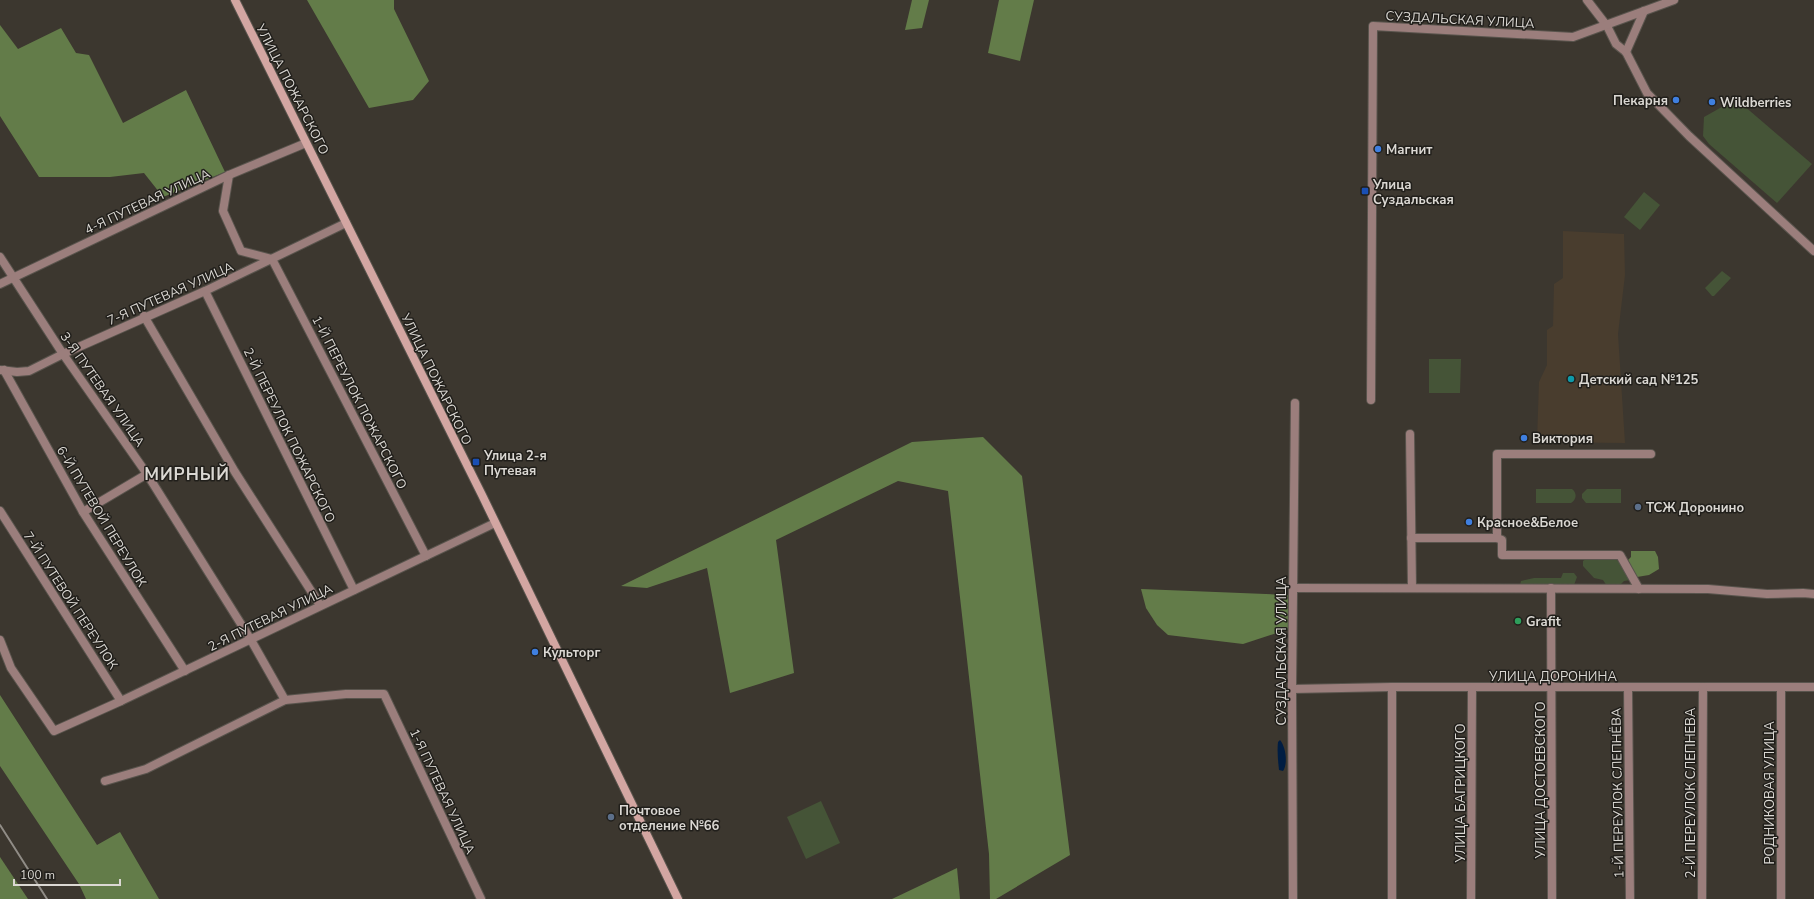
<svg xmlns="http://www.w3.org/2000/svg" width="1814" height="899" font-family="'Nunito Sans',sans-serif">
  <rect width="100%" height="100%" fill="#3c372f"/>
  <path fill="#493d2e" d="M1563,231l61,3 1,41 -7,59 7,109 -88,-1 2,-60 8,-17v-35l6,-4 1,-42 9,-6z"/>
  <g fill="#455437">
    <path d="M1736,99l76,65 -35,39 -68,-59 -6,-8 1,-19z"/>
    <path d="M1644,192l16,13 -20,25 -16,-13z"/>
    <path d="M1722,271l9,7 -17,18h-2l-7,-8z"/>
    <path d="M1429,359h32l-1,34h-31z"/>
    <path d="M1536,489h36c5,4 5,10 -1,14h-35z"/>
    <path d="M1587,489h34v14h-35l-4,-5v-4z"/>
    <path d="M1587,558h28l8,9 7,13 -6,1 -5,5h-12l-4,-6 -9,-2 -11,-12v-5z"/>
    <path d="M1563,573h11l3,4 -3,8h-54l1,-4 13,-3h27z"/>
    <path d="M821,801l19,42 -34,16 -19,-42z"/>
  </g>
  <g fill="#637c49">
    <path d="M307,0h87v9l35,72 -16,19 -44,8z"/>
    <path d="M912,0h17l-7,28 -17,2z"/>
    <path d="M999,0h35l-14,61 -32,-8z"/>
    <path d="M0,25l18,24 43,-21 15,25 13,2 34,68 63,-33 39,82 -62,25 -19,-24 -34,4h-71l-39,-61z"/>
    <path d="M983,437l39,39 48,379 -74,44h-6l-1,-45 -41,-363 -50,-10 -122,59 18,133 -64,20 -23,-125 -60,20 -26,-2 291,-144z"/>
    <path d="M1631,551h24l3,6 1,12 -10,6 -12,2 -9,-17 3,-3z"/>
    <path d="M1141,589l150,6 -2,34 -46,15 -75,-9 -11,-10 -11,-17z"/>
    <path d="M0,695l97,150 23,-13 39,67h-73l-7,-15 -79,-118z"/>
    <path d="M0,857l28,42h-28z"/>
    <path d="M957,868l3,31h-68z"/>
  </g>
  <path fill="#001d42" d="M1280,740c6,7 8,24 3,31l-4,-1c-1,-9 -2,-19 -1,-28z"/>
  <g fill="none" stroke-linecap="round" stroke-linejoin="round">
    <g stroke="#59544d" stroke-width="10">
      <g id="street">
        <path d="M1587,0l20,26 9,18 10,8 21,41 42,43 125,115"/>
        <path d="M1626,52l18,-41"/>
        <path d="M229,175l-6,36 18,40 31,8 154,297"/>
        <path d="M0,257l63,97 84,120 104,166 34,60"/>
        <path d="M0,284l229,-109 77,-32"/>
        <path d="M205,291l149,299"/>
        <path d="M144,316l91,156 85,133"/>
        <path d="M0,370l17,2 12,-1 34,-17 142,-63 141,-68"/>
        <path d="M4,370l79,142 102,159"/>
        <path d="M1371,400l2,-374 200,11 101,-37"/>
        <path d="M1410,434l2,154"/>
        <path d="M0,511l121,190"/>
        <path d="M83,512l64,-38"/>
        <path d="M1411,538h86v-84h154"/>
        <path d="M1497,538l5,2v15h118l19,34"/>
        <path d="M1293,588l415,1 59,5 36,-1 11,1"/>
        <path d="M1551,588l1,311"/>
        <path d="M0,640l11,28 43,63 67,-30 374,-178"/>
        <path d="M1392,687v212"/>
        <path d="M1628,687l2,212"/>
        <path d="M1781,687v212"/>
        <path d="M1292,689l100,-2h422"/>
        <path d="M105,781l41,-12 139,-69 61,-6h38l97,205"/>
        <path d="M1293,899l-1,-210 3,-286"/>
        <path d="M1471,899l1,-211"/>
        <path d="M1702,899l1,-212"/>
      </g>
    </g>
    <g stroke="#59544d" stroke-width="10">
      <path id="secondary" d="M235,0l247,495 196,404"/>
    </g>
    <use href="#street" stroke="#9b7e7c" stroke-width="8"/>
    <use href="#secondary" stroke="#d3a6a2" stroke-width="8"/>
    <path stroke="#908c86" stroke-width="2" d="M0,825l47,74"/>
  </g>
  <g fill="#3f7fe0" stroke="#211f1b" stroke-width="1.5">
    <circle cx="1676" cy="100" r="4"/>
    <circle cx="1712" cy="102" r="4"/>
    <circle cx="1378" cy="149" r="4"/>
    <circle cx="1524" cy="438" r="4"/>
    <circle cx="1469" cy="522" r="4"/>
    <circle cx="535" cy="652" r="4"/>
  </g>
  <g fill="#1a4fb4" stroke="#211f1b" stroke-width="1.5">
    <rect x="1361" y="187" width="8" height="8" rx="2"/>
    <rect x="472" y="458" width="8" height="8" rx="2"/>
  </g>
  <circle fill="#0f9aa8" stroke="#211f1b" stroke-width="1.5" cx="1571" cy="379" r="4"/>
  <g fill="#5c6f8a" stroke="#211f1b" stroke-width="1.5">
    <circle cx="1638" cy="507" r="4"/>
    <circle cx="611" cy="817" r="4"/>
  </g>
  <circle fill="#2e9e5b" stroke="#211f1b" stroke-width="1.5" cx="1518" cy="621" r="4"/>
  <g text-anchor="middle" stroke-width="3" stroke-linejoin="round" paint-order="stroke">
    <g font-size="13" fill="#dbd8d3" stroke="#211f1b">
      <text transform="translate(1460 19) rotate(3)" y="5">СУЗДАЛЬСКАЯ УЛИЦА</text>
      <text transform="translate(293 89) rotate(63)" y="5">УЛИЦА ПОЖАРСКОГО</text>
      <text transform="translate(147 201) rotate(-25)" y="5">4-Я ПУТЕВАЯ УЛИЦА</text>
      <text transform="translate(170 293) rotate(-24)" y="5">7-Я ПУТЕВАЯ УЛИЦА</text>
      <text transform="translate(437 379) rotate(64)" y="5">УЛИЦА ПОЖАРСКОГО</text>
      <text transform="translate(103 389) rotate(55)" y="5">3-Я ПУТЕВАЯ УЛИЦА</text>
      <text transform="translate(360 402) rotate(63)" y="5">1-Й ПЕРЕУЛОК ПОЖАРСКОГО</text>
      <text transform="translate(290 435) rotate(64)" y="5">2-Й ПЕРЕУЛОК ПОЖАРСКОГО</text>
      <text transform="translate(102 516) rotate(59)" y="5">6-Й ПУТЕВОЙ ПЕРЕУЛОК</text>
      <text transform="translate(71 600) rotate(57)" y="5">7-Й ПУТЕВОЙ ПЕРЕУЛОК</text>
      <text transform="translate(270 617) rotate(-26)" y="5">2-Я ПУТЕВАЯ УЛИЦА</text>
      <text transform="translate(1281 651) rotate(-90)" y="5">СУЗДАЛЬСКАЯ УЛИЦА</text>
      <text x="1553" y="681">УЛИЦА ДОРОНИНА</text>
      <text transform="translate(1540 780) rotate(-90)" y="5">УЛИЦА ДОСТОЕВСКОГО</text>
      <text transform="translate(443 791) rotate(65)" y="5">1-Я ПУТЕВАЯ УЛИЦА</text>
      <text transform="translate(1460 793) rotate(-90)" y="5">УЛИЦА БАГРИЦКОГО</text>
      <text transform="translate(1617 793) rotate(-91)" y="5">1-Й ПЕРЕУЛОК СЛЕПНЁВА</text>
      <text transform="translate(1690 793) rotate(-90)" y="5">2-Й ПЕРЕУЛОК СЛЕПНЕВА</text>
      <text transform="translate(1769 793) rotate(-90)" y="5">РОДНИКОВАЯ УЛИЦА</text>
    </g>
    <g font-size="13" font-weight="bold" fill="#dbd8d3" stroke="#211f1b" text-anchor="start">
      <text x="1668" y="105" text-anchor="end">Пекарня</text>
      <text x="1720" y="107">Wildberries</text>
      <text x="1386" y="154">Магнит</text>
      <text x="1373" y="189">Улица<tspan x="1373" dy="15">Суздальская</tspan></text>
      <text x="1579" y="384">Детский сад №125</text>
      <text x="1532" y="443">Виктория</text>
      <text x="484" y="460">Улица 2-я<tspan x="484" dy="15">Путевая</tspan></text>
      <text x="1646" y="512">ТСЖ Доронино</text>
      <text x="1477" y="527">Красное&amp;Белое</text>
      <text x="1526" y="626">Grafit</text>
      <text x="543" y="657">Культорг</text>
      <text x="619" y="815">Почтовое<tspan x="619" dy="15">отделение №66</tspan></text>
    </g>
    <g font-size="17" font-weight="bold" letter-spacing="1" fill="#dbd8d3" stroke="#211f1b">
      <text x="187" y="480">МИРНЫЙ</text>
    </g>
  </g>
  <path d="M14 879v6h106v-6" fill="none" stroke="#dbd8d3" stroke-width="2"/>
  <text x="20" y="879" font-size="12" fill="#dbd8d3" stroke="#211f1b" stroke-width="3" paint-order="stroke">100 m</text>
</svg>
